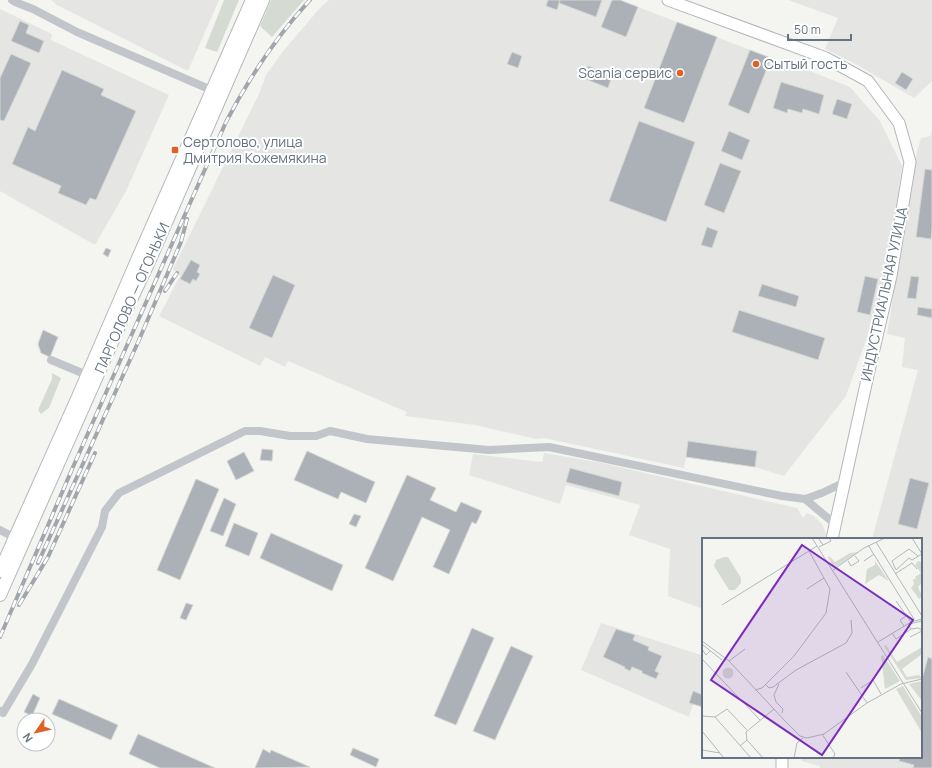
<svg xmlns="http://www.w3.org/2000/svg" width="932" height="768" font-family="Manrope,sans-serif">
  <rect width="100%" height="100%" fill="#f4f5f1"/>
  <g fill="#e5e6e4">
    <path d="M51,0h168l-31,71 -131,-66z"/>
    <path d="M329,0h291l151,58 44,15 35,14 30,34 22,45 -15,102 -11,44 -30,84 -62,80 -29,-9 -69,-10 -2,11 -140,-30 -8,1 -61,-14 -70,-9 2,-4 -119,-51 -3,6 -20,-10 -5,9 -101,-50 21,-40 -7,-7 86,-175 7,-19 18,-25 36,-42z"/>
    <path d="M788,0h144v81l-18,17 -62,-36 -27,-13 13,-31z"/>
    <path d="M0,9l52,25 -1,6 118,55 -43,96 -31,54 -95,-54z"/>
    <path d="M932,127v641h-112v-2l-19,-5 1,-4h119v-218h-49l46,-169 -16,-3 3,-29 -18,-4 30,-183 4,-13 10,-2z"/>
    <path d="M544,453l58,10 195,45 6,10 4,-5 7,3 8,8 4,10 -1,5h-122v70l-35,-13 2,-47 -41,-14 11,-30 -74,-20 -6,19 -91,-29 4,-21 69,8z"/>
    <path d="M601,623l100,32 2,-6v58l-10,-3 -4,13 -108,-47z"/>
  </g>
  <g fill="#d5dbd2">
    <path d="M224,0h15l-22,52 -12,-4z"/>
    <path d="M271,0h33l-32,37 -12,-11z"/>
    <path d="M52,373l9,5 -12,30 -8,6 -3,-4 14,-31z"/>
  </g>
  <g fill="#abb1b6" stroke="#d6d6d3">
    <path d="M548,0h12l-3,10 -11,-4z"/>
    <path d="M560,0h42l-6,17 -37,-14z"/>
    <path d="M612,0h8l18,7 -12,30 -25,-10z"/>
    <path d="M20,21l9,4 -3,8 18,8 -5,12 -28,-12z"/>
    <path d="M677,22l40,15 -33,86 -40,-15z"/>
    <path d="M750,50l21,8 -22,56 -21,-9z"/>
    <path d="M512,52l10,4 -4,12 -11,-4z"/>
    <path d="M11,54l20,9 -27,58 -4,-1v-42z"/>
    <path d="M588,66l24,10 -4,12 -25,-10z"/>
    <path d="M62,70l42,19 -3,6 35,16 -40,89 -6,-2 -4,7 -28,-12 3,-7 -49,-22 16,-37 7,4z"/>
    <path d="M902,72l11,7 -7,11 -11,-7z"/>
    <path d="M781,82l43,13 -5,19 -16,-5 -1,4 -14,-4 -1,4 -14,-5z"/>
    <path d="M837,99l15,5 -5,15 -15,-5z"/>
    <path d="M639,121l56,21 -29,80 -57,-21z"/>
    <path d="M729,131l21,9 -8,20 -21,-9z"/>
    <path d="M720,163l21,8 -17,42 -20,-8z"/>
    <path d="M925,169l7,1v59l-1,10 -15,-2z"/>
    <path d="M707,227l11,4 -6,17 -11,-3z"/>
    <path d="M106,248l5,2 -3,7 -5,-3z"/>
    <path d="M191,260l9,5 -3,7 3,2 -4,7 -3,-2 -3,5 -10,-5z"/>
    <path d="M273,275l22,10 -23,53 -23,-10z"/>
    <path d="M865,276l13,3 -8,36 -13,-3z"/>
    <path d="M911,276l8,1 -3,22 -9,-1z"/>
    <path d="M762,284l37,12 -3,11 -38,-11z"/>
    <path d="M918,307l14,2v9l-15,-3z"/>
    <path d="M739,310l86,28 -7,22 -86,-28z"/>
    <path d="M43,330l15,7 -8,20 -9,-4 -3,-9z"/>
    <path d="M688,441l69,10 -2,16 -69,-10z"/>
    <path d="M262,449l11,1 -1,11 -12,-1z"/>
    <path d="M307,451l68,31 -9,21 -25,-11 -3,7 -44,-19z"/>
    <path d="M244,452l10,19 -18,9 -9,-19z"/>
    <path d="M570,468l52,14 -3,14 -53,-14z"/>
    <path d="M407,475l29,13 -6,12 26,12 5,-10 21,9 -6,13 -4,-2 -23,52 -16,-7 17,-37 -28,-13 -29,64 -28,-13z"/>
    <path d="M910,478l19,5 -12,46 -19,-5z"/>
    <path d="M196,479l23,10 -39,91 -23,-10z"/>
    <path d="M224,498l12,6 -13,32 -13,-5z"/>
    <path d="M354,514l7,2 -5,11 -7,-3z"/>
    <path d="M234,523l24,10 -9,23 -24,-10z"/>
    <path d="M271,533l72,32 -11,26 -72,-33z"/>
    <path d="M186,603l7,2 -7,15 -6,-2z"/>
    <path d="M472,628l22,10 -38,87 -22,-9z"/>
    <path d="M616,629l19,6 -2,5 16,7 -1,3 14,6 -7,15 4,2 -3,6 -14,-6v-2l-10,-4 -2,4 -6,-3 1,-1 -22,-10z"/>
    <path d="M511,646l22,10 -38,84 -22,-9z"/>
    <path d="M928,657l4,2v109h-19l1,-3 -15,-4 1,-4h21v-74z"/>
    <path d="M693,691l10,4v12l-14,-4z"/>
    <path d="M33,694l7,4 -8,18 -8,-4z"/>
    <path d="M59,699l59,26 -7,15 -59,-26z"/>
    <path d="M138,734l77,34h-55l-31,-14z"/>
    <path d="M353,748l26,11 -3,8 -26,-12z"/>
    <path d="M263,749l7,4 1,-3 39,17 -55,1z"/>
  </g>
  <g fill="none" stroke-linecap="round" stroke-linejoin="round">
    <g stroke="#b2b7bb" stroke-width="13">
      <g id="secondary">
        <path d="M668,0l158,58 42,23 31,42 11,39 -19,114 -23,99 -36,164"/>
        <path d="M782,768v-11"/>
      </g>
    </g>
    <g stroke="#b3b7bb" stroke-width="14">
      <g id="primary">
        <path d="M0,571l77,-172 61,-141 114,-258"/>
        <path d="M0,595l129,-291 19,-40 115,-264"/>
      </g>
    </g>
    <g stroke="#c2c5c9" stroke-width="8">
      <path d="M12,0l3,2 18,7 44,23 139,60"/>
      <path d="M51,360l36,15"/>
      <path d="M805,499l17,-6 23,-11"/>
      <path d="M0,530l19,10"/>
      <path d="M0,711l3,2 29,-49 70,-137 3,-16 14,-18 126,-62h15l30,5h26l14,-5 37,8 122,11 60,-3 233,49 23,3 30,25"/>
    </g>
    <use href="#secondary" stroke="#fff" stroke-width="11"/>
    <use href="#primary" stroke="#fff" stroke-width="12"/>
    <g stroke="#a1a6ac" stroke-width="4">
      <g id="rail">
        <path d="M165,291l12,-18"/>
        <path d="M38,563l101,-223 42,-98 6,-23"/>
        <path d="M19,605l29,-48 47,-104"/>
        <path d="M0,637l73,-170 153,-345c23,-44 50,-85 84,-122"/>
      </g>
    </g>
    <use href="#rail" stroke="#fff" stroke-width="2.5" stroke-dasharray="8" stroke-linecap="butt"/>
  </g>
  <g fill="#e06026" stroke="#fff" stroke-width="1.5">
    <circle cx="756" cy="64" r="4"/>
    <circle cx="680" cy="73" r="4"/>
    <rect x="171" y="146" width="8" height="8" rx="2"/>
  </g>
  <g text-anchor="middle" stroke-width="4" stroke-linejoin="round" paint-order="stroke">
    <g font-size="14" fill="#647281" stroke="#fff" text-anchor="start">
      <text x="764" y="69">Сытый гость</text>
      <text x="672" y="78" text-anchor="end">Scania сервис</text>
      <text x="183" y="147">Сертолово, улица<tspan x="183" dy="16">Дмитрия Кожемякина</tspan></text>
    </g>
    <g font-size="14" fill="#647281" stroke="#fff">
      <text transform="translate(884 294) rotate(-78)" y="5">ИНДУСТРИАЛЬНАЯ УЛИЦА</text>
      <text transform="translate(132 298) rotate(-66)" y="5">ПАРГОЛОВО — ОГОНЬКИ</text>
    </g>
  </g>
  <g transform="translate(702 538)">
    <rect width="220" height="220" fill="#f4f5f1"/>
    <path d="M156,14l-24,16 -6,-11 1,-1 6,6 15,-9zM22,19h4l13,21v5l-6,7h-6l-15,-24 2,-6zM173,23l14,20 -10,-6 -14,9 2,-15 8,-4zM216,23l4,1v21l-4,4 4,9 -3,3 -8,-11 3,-4 -1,-5h3l-1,-2 6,-4 -6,-8zM184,107l11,17 25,-15v7l-20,15 5,8 12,-2 3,3 -16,2 -22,-34zM181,117l17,26 -15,8 -4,-33zM20.5 135a5.5 5.5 0 1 1 11 0a5.5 5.5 0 1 1-11 0ZM220,143v20l-13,-17zM201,148l19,31v16l-26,-44z" fill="#d5dbd2"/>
    <path fill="none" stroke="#b1b9bd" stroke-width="1" d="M110,0l110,175M116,0l5,7 -4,2M210,0l10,16M174,4l46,74M121,7l8,-4 -2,-3M166,7l46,74M146,23l3,5 8,-5 -4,-5M162,23l10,-7M131,32l31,-22 21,-10M194,32l-4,-9 17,-12 9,7M194,32l13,-12 3,2 10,-6M193,36l17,-11 5,6M105,51l17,-11M194,63l15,21M20,67l95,-59M206,86l3,5 7,-1 4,2M207,86l13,-3M202,88l-4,-6 6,-4M190,95l4,6 15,-10M208,99l12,-6M0,103l27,20 57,61 14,14 7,2 17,-4 43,-31 34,-19 21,-5M176,104l33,-20 11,-3M1,107l19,15M0,111l4,6 4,-4M0,121l58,61M27,123l16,-12M144,134l21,31M63,146l4,4 4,-1 23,-17 50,-27 6,-10 -1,-13M77,146l-5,11 2,7 7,7 -1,4M159,150l12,-8 8,14M53,152l7,-2 32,-32 32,-43 4,-24 -21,-38M0,178l13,1 36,41M13,179l12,-8 20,21M0,193l22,27M120,196l13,20 -2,4M45,202l16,18M38,208l7,-6 -1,-8 28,-23M0,212l18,3M92,220l3,-15 6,-5"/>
    <path fill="#7b2cbf" fill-opacity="0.15" stroke="#7b2cbf" stroke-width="2" d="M100,7l111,75 -91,135 -111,-75z"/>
    <rect width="220" height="220" fill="none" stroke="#647281" stroke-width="2"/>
  </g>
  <g transform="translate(36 732) rotate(236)"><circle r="19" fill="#ffffff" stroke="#c1c7cd"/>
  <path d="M0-3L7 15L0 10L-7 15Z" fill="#e06026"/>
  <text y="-6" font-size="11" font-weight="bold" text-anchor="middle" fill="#647281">N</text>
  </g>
  <path d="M788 34v6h63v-6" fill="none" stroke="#647281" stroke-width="2"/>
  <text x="794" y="34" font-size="12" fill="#647281" stroke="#ffffff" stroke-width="3" paint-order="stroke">50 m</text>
</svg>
